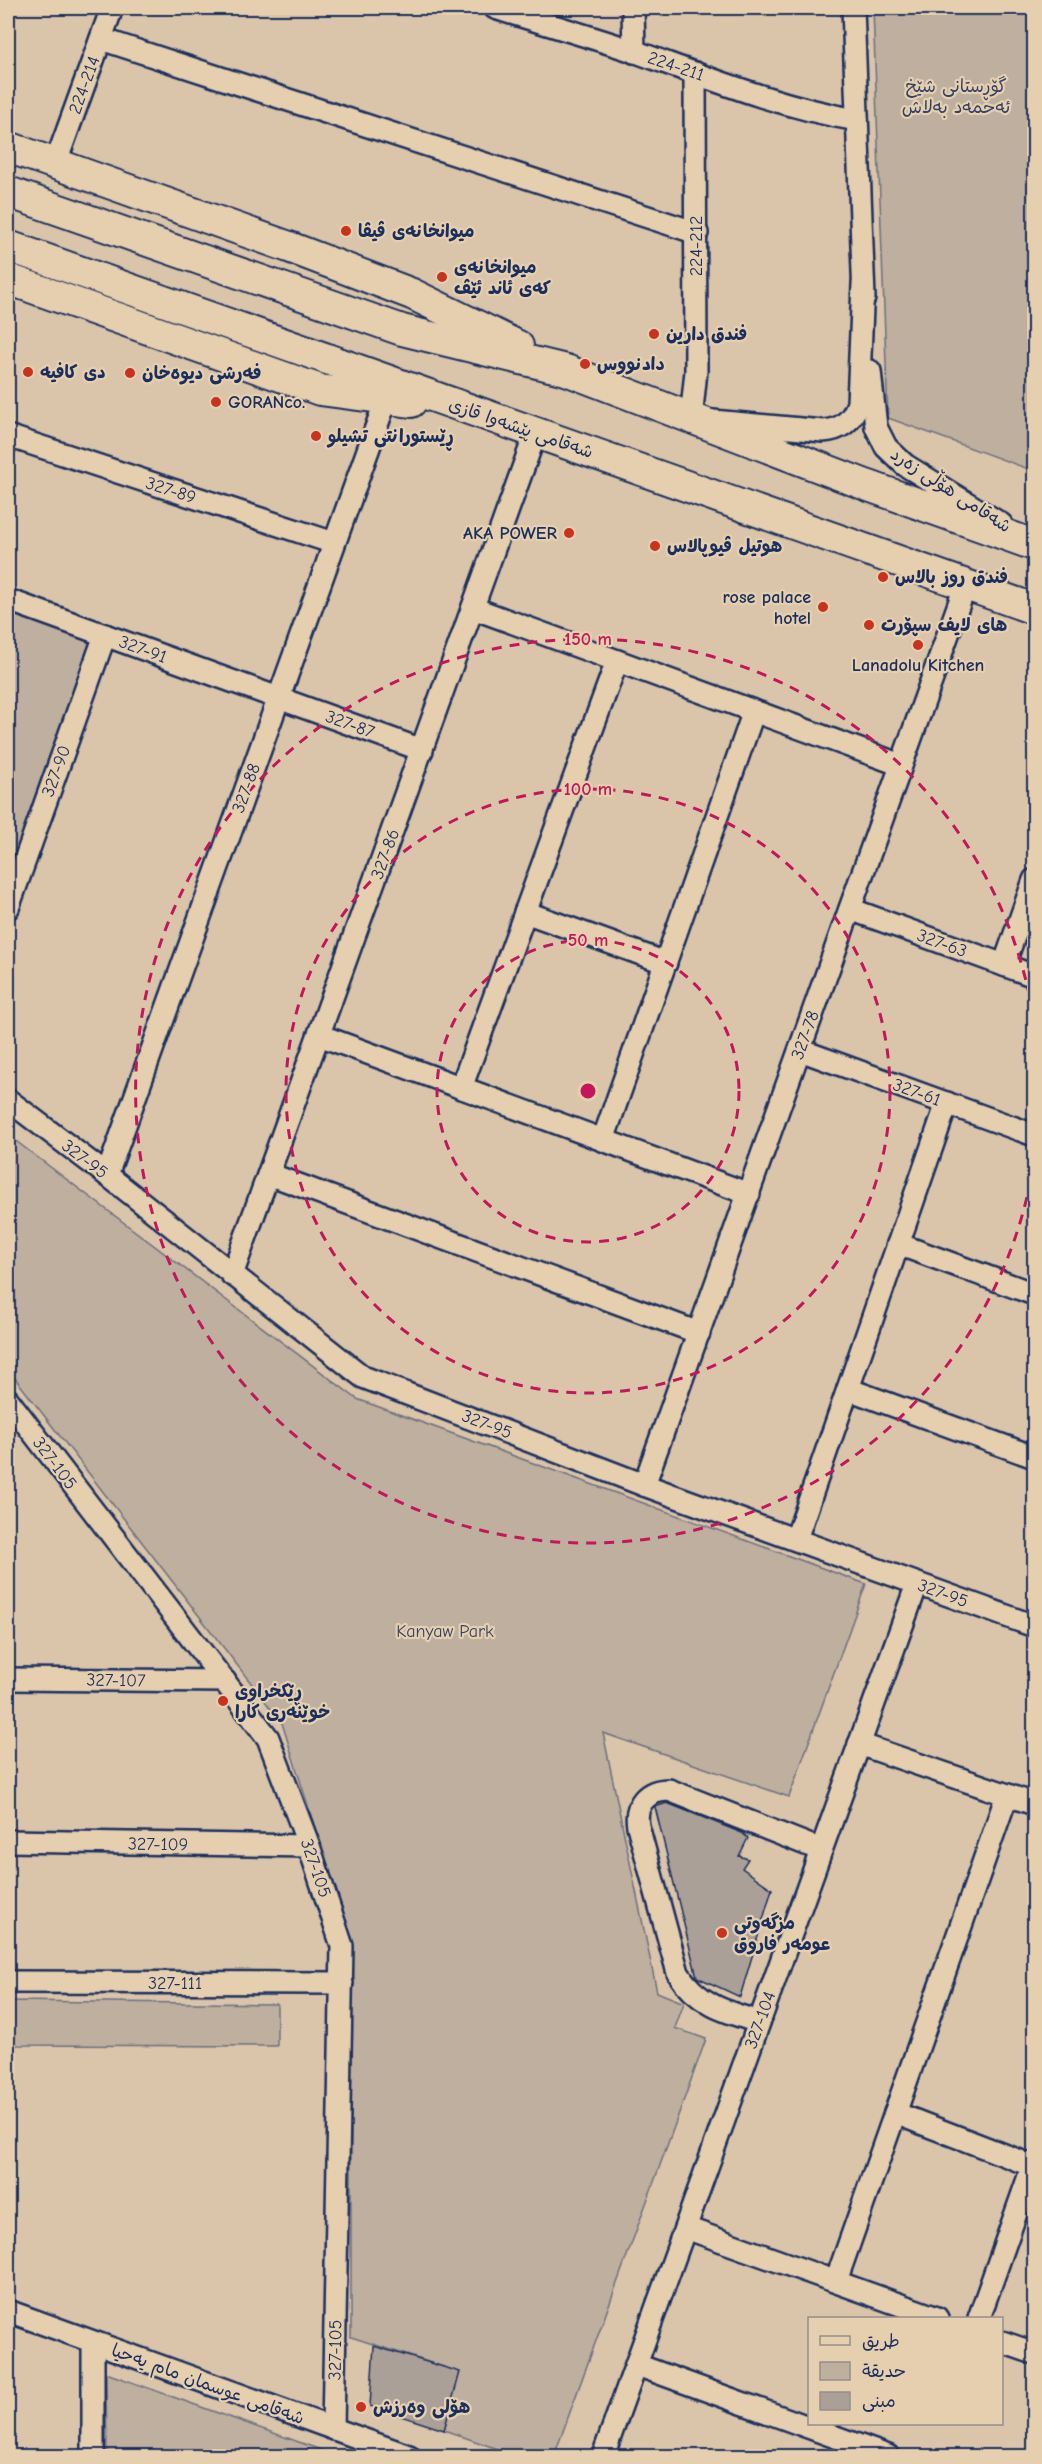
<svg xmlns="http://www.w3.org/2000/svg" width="1042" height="2464" font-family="'Comic Neue','Playpen Sans Arabic',sans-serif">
  <rect width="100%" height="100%" fill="#dac5aa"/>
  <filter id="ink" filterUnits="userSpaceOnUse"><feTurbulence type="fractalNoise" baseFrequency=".0167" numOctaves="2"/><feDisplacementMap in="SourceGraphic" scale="12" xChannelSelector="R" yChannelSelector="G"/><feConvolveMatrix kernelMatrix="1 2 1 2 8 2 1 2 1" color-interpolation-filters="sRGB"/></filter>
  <g filter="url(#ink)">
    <g fill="#beaf9f" stroke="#6c6f7e" stroke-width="1.5">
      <path d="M873,8h161v463l-146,-53z"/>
      <path d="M8,606l89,32 -89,252z"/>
      <path d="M8,1135l349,264 509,185 -77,213 -186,-64 54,259 27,11 -9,25 31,11 -152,417h-37l-73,-26 15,-58 -108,-35v-395l-69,-219 -274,-354z"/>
      <path d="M8,2001l269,3v42l-269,-1z"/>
      <path d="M106,2373l232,83h-231z"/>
    </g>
    <g fill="#aaa097" stroke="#1b2f5e" stroke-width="1.5">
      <path d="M667,1803l75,30 6,5 -9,18 9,3 -6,9 30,21 -32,108 -43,-20 -42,-170z"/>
      <path d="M374,2346l86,26 -16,58 -74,-24z"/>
    </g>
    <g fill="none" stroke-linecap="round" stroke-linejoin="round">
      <g stroke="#1b2f5e" stroke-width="26">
        <g id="minor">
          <path d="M495,8c48,15 97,29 144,45 72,26 142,54 218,67"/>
          <path d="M633,8l1,44"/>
          <path d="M853,8l11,290"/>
          <path d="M101,39l596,194"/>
          <path d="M695,73l1,298 -5,48 132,12c18,-1 29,-10 35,-28l5,-119"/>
          <path d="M56,162l56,-154"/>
          <path d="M870,371l6,56 10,20 19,18 96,59"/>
          <path d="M8,436l326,107"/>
          <path d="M8,600l414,150"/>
          <path d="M473,608l428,157"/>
          <path d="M8,908l97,-273"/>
          <path d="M850,909l184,67"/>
          <path d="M525,912l141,51"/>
          <path d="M1004,965l30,-85"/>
          <path d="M319,1035l430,159"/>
          <path d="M800,1050l234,85"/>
          <path d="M461,1088l156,-427"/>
          <path d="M8,1100l99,75 256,202 281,108 390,141"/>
          <path d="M603,1140l151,-429"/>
          <path d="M269,1174l430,159"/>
          <path d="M107,1175l279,-775"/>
          <path d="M898,1244l136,50"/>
          <path d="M232,1275l304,-843"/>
          <path d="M848,1389l186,68"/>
          <path d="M8,1400l260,338 41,108 33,100 -9,483"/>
          <path d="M644,1485l322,-901"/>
          <path d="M796,1539l151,-436"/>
          <path d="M8,1679l217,2"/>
          <path d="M859,1744l175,60"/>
          <path d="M8,1841l301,5"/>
          <path d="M8,1982l334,1"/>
          <path d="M759,2022c-33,-10 -62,-18 -81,-49l-40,-147c-4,-22 9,-36 31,-36l152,60"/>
          <path d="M895,2113l138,53"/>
          <path d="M686,2228l251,90"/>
          <path d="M836,2281l171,-486"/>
          <path d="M8,2311l401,145"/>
          <path d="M979,2318l55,-156"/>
          <path d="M1002,2342l32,11"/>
          <path d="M93,2343v113"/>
          <path d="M637,2365l251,91"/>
          <path d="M603,2456l314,-872"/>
        </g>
      </g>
      <g stroke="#1b2f5e" stroke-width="34">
        <g id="highway">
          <path d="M8,147l281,100 123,47 106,52"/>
          <path d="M8,192l394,138 164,40 300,115 168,60"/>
          <path d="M8,246l1026,363"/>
          <path d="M8,279l312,111 91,12"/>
        </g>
      </g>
      <use href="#minor" stroke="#e6cfaf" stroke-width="21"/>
      <use href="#highway" stroke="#e6cfaf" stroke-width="30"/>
    </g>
  </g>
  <g fill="none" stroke="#c2185b" stroke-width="3" stroke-dasharray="10 8">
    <circle cx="588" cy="1091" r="151"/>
    <circle cx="588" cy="1091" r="302"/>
    <path d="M1034 1162A452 452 0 1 1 1034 1020"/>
  </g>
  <g fill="#c8321e" stroke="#e6cfaf" stroke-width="2">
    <circle cx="346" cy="231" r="6"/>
    <circle cx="442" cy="277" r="6"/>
    <circle cx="654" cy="334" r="6"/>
    <circle cx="585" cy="364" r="6"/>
    <circle cx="28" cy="372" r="6"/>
    <circle cx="130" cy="373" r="6"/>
    <circle cx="216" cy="402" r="6"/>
    <circle cx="316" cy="436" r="6"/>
    <circle cx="569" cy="533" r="6"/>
    <circle cx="655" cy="546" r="6"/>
    <circle cx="883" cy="577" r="6"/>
    <circle cx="823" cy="607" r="6"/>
    <circle cx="869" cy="625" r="6"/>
    <circle cx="918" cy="645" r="6"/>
    <circle cx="223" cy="1701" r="6"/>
    <circle cx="722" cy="1933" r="6"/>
    <circle cx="361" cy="2407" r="6"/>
  </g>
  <g text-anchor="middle" stroke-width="4.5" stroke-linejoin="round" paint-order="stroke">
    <g font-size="18" fill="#1b2f5e" stroke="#e6cfaf">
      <text transform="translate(676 66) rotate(19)" y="6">224-211</text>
      <text transform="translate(84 85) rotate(-70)" y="6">224-214</text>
      <text transform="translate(696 246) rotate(-90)" y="6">224-212</text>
      <text transform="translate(521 428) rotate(19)" y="6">شەقامی پێشەوا قازی</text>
      <text transform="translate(171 490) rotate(18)" y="6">327-89</text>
      <text transform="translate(951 490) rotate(33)" y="6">شەقامی هۆڵی زەرد</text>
      <text transform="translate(143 649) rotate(20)" y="6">327-91</text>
      <text transform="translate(350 724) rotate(20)" y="6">327-87</text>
      <text transform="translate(56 771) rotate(-70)" y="6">327-90</text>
      <text transform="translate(246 788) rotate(-70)" y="6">327-88</text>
      <text transform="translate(385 854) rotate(-70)" y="6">327-86</text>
      <text transform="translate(942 943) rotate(20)" y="6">327-63</text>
      <text transform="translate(805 1035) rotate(-70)" y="6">327-78</text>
      <text transform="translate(917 1092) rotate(20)" y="6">327-61</text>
      <text transform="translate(85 1159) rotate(37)" y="6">327-95</text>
      <text transform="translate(487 1424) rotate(21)" y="6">327-95</text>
      <text transform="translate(55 1463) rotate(53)" y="6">327-105</text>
      <text transform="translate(943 1593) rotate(20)" y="6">327-95</text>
      <text transform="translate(116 1680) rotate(1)" y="6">327-107</text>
      <text transform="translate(158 1844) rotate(1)" y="6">327-109</text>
      <text transform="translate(316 1868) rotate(71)" y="6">327-105</text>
      <text x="175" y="1989">327-111</text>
      <text transform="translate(760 2020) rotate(-70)" y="6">327-104</text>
      <text transform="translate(335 2350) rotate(-89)" y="6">327-105</text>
      <text transform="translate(208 2384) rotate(20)" y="6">شەقامی عوسمان مام یەحیا</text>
    </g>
    <g font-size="18" fill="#334268" stroke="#e6cfaf">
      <text x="956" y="92">گۆڕستانی شێخ<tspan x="956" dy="21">ئەحمەد بەلاش</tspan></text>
      <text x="445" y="1637">Kanyaw Park</text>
    </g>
    <g font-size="18" font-weight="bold" fill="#1b2f5e" stroke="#e6cfaf" text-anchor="start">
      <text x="358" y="237">میوانخانەی ڤیڤا</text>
      <text x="454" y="273">میوانخانەی<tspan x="454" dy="21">کەی ئاند ئێڤ</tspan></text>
      <text x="666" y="340">فندق دارين</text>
      <text x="597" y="370">دادنووس</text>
      <text x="40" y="378">دى كافيه</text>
      <text x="142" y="379">فەرشی دیوەخان</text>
      <text x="228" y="408">GORANco.</text>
      <text x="328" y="442">ڕێستورانتی تشیلو</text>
      <text x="557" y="539" text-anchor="end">AKA POWER</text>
      <text x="667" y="552">هوتیل ڤیوپالاس</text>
      <text x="895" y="583">فندق روز بالاس</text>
      <text x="811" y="603" text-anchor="end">rose palace<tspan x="811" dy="21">hotel</tspan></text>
      <text x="881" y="631">های لایف سپۆرت</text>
      <text x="918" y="671" text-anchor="middle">Lanadolu Kitchen</text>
      <text x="235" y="1697">ڕێكخراوی<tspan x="235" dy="21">خوێنەری كارا</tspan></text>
      <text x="734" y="1929">مزگەوتی<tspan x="734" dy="21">عومەر فاروق</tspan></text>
      <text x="373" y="2413">هۆلی وەرزش</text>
    </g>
  </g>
  <circle cx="588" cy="1091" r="9" fill="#c2185b" stroke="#e6cfaf" stroke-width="3"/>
  <g font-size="18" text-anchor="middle" font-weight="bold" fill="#c2185b" stroke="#e6cfaf" stroke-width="4.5" stroke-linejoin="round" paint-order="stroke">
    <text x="588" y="645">150 m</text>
    <text x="588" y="795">100 m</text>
    <text x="588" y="946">50 m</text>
  </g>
  <rect width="1042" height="2464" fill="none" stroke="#e6cfaf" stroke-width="30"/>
  <rect x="15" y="15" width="1012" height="2434" fill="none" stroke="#1b2f5e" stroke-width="2" filter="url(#ink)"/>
  <rect x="808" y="2317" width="195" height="108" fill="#e6cfaf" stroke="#958f8f" stroke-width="1.5"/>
  <rect x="820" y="2336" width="30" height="9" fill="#e6cfaf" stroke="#958f8f" stroke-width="1.5"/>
  <text x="862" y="2347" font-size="18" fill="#1b2f5e">طريق</text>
  <rect x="820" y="2362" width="30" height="18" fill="#beaf9f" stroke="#958f8f" stroke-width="1.5"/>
  <text x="862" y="2377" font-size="18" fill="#1b2f5e">حديقة</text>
  <rect x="820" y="2392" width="30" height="18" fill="#aaa097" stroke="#958f8f" stroke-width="1.5"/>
  <text x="862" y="2407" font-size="18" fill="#1b2f5e">مبنى</text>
</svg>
